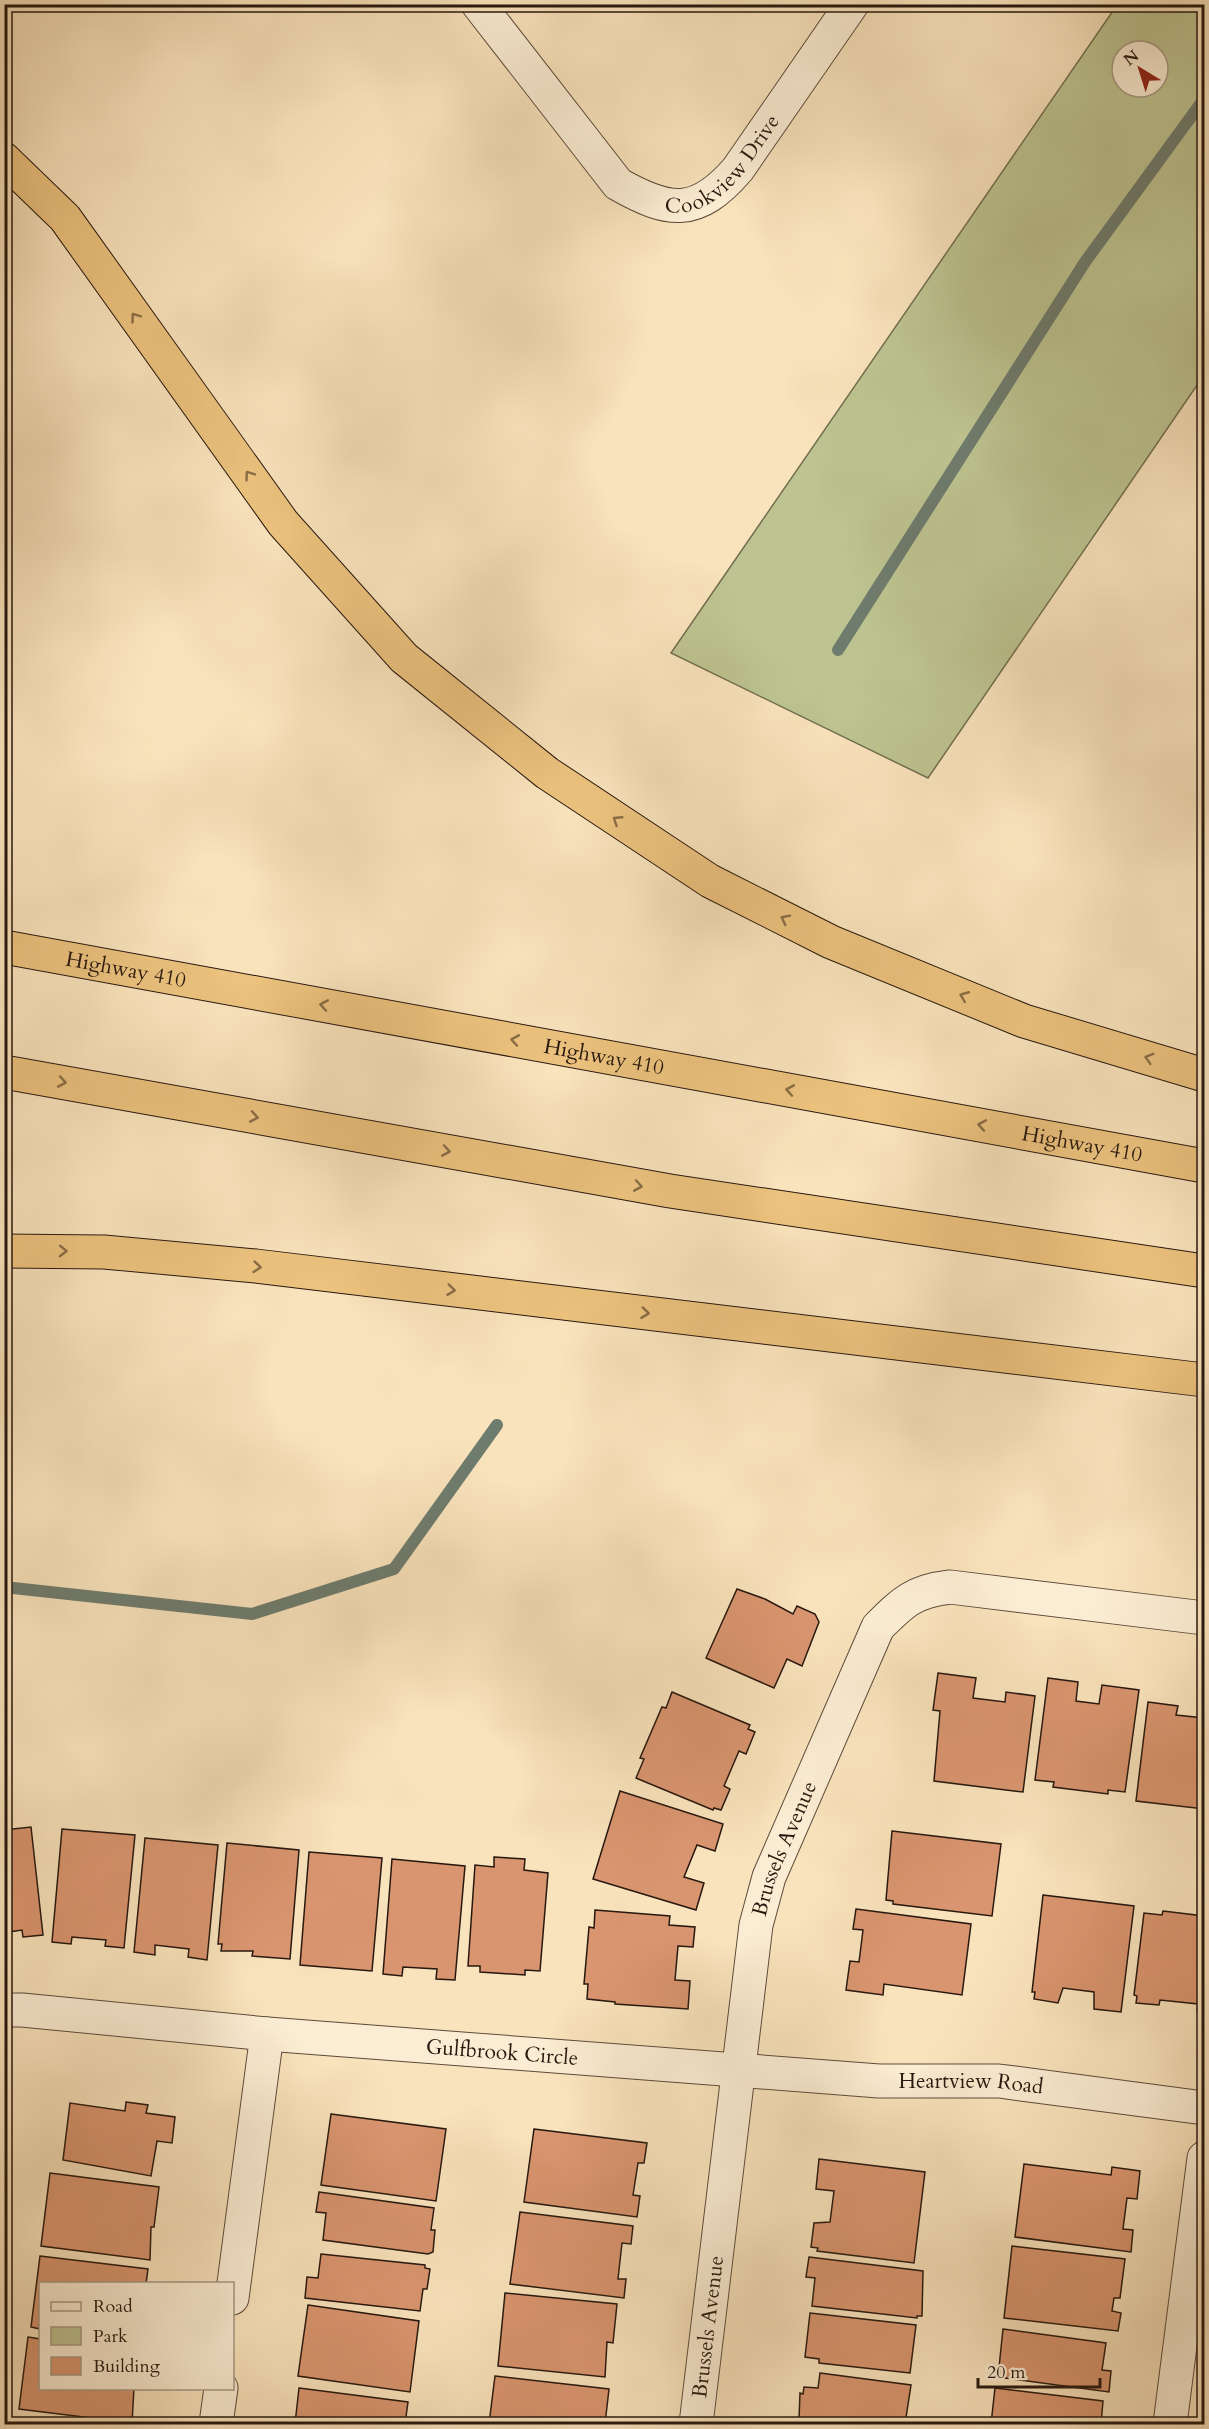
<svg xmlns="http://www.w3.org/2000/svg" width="1209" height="2429" font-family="Cardo,serif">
  <rect width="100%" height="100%" fill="#f9e3bc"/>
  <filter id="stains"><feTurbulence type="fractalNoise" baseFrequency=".00333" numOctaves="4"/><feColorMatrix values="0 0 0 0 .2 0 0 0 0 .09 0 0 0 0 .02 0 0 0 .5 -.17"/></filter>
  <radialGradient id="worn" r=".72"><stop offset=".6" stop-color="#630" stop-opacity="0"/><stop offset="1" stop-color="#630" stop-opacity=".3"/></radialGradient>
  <path fill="#bdc491" stroke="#726e50" stroke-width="1.5" fill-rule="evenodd" d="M1117,5h87v370l-276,403 -257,-125zM1122,51h36v36h-36z"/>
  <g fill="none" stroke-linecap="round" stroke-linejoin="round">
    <g stroke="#6e7c6e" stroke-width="12">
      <path d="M838,650l247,-388 119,-163"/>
      <path d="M4,1587l248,27 142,-45 103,-144"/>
    </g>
  </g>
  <g fill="#d9956f" stroke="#27180f" stroke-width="1.5">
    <path d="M737,1589l28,10 28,15 4,-8 18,8 4,8 -17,44 -15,-7 -13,29 -68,-30z"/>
    <path d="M938,1673l38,5 -3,20 32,4 1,-10 29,4 -12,96 -89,-11 6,-70 -7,-1z"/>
    <path d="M1048,1678l30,4 -2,19 23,3 3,-19 37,5 -14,102 -17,-2v4l-55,-7 1,-5 -19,-2z"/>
    <path d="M672,1692l78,33 -2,4 7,3 -9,22 -7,-3 -15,35 6,3 -9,21 -7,-2 -1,2 -77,-32 8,-19 -4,-1 22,-51 4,1z"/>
    <path d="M1148,1702l30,4 -2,9 28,3v91l-68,-8z"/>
    <path d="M620,1791l103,33 -8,27 -18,-6 -13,32 20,6 -8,27 -103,-31z"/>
    <path d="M31,1827l12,108 -20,2 -1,-7 -13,2v6h-5v-108z"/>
    <path d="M62,1829l73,6 -11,113 -19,-2 1,-6 -34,-3 -1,7 -19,-2z"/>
    <path d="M892,1831l109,13 -9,72 -99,-12v-3l-7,-1z"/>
    <path d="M145,1838l73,7 -11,115 -19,-3 1,-8 -34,-4v10l-21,-3z"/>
    <path d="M227,1843l72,7 -9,109 -38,-3 1,-5h-32l1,-7h-4z"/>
    <path d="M309,1852l73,6 -10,113 -72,-6z"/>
    <path d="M494,1857l31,2 -1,11 24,3 -8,98 -15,-1v5l-45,-3v-6h-12l7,-101 19,2z"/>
    <path d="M392,1859l73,7 -10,114 -19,-1 1,-10 -34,-2 -1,9 -19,-2z"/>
    <path d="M1043,1895l91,11 -13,106 -27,-3v-17l-31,-4 -5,15 -24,-4 1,-7h-3z"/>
    <path d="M856,1909l115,15 -9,71 -78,-11 -1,11 -37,-5 4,-29 9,1 4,-32 -10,-1z"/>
    <path d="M595,1910l75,6 -1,9 26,2 -2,20 -15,-1 -3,34 15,1 -2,28 -73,-5v-2l-28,-3 1,-15h-4l5,-57 5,1z"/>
    <path d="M1163,1911l41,5v95l-7,-1 1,-6 -38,-4 -1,5 -23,-2 1,-7 -3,-1 10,-82 18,2z"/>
    <path d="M126,2102l22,3 -2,8 29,4 -3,26 -15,-2 -6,35 -88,-16 7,-57 55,8z"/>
    <path d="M331,2114l115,15 -10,72 -115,-16z"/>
    <path d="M534,2129l113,14 -3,20h-6l-5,32 7,1 -3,21 -113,-15z"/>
    <path d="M819,2159l106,13 -11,91 -97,-12 1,-3 -7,-1 3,-24 16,-1 4,-31 -18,-2z"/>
    <path d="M1024,2164l87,11 1,-8 28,4 -3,28 -10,-1 -4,31 10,1 -2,22 -116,-15z"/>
    <path d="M50,2173l109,14 -5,40h-3l-1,33 -109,-14z"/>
    <path d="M319,2192l115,16 -3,22h4l-2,22 -5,2 -105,-14 3,-27 -10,-1z"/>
    <path d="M520,2212l113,14 -2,18 -9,-1 -4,36h8l-2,19 -114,-14z"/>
    <path d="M1012,2246l113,13 -5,39h-6l-2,13 9,2 -3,18 -114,-13z"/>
    <path d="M321,2254l104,11v3l5,1 -3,20h-4l-3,22 -115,-13 2,-21 11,1z"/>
    <path d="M40,2256l108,13 -2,15h-106v45l-9,-2z"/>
    <path d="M809,2257l114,14 -1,45h-5v2l-105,-12 3,-28 -9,-1z"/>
    <path d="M505,2293l112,11 -4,39 -6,-1 -2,35 -107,-11z"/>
    <path d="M308,2305l111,16 -9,71 -112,-16z"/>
    <path d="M810,2313l106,12 -6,48 -91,-10v-4l-14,-2z"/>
    <path d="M1003,2329l103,14 -4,27 9,1 -2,21 -111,-15z"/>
    <path d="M28,2337l12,2v49h94l-2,35 -113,-14z"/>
    <path d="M820,2373l91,12 -6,39h-66l-40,-5 1,-26 3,1 1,-7 14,1z"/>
    <path d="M495,2376l114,13 -4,35h-116z"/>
    <path d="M299,2388l109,14 -3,22h-110z"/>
    <path d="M995,2388l108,13 -2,23h-110z"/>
  </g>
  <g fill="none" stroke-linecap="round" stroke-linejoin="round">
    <g stroke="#5c4b3a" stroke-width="35">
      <g id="minor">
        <path id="s1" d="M478,4l140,180c51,29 79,33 120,-15l114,-165"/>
        <path id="s2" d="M4,2010h18l245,24 612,47h120l205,27"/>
        <path d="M232,2298l35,-264"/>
        <path d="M216,2424l5,-36"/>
        <path id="s3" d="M696,2424l60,-499 13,-48 109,-250c25,-25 36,-36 72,-40l254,31"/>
        <path d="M1170,2424l34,-266"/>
      </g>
    </g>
    <g stroke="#27180f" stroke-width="35">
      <g id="motorway">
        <path d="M4,159l61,59 218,305 121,135 143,115 163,108 121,61 193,79 180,54"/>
        <path id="s4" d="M4,947l1200,219"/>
        <path d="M4,1072l666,119 534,80"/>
        <path d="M4,1251l100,1 152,14 948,114"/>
      </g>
    </g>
    <use href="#minor" stroke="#fbedd3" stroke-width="33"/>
    <use href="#motorway" stroke="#ecc27e" stroke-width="33"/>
  </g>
  <defs><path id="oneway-chevron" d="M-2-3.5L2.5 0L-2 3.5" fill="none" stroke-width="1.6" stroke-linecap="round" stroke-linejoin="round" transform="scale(1.5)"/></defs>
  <g stroke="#8a6d46">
    <use href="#oneway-chevron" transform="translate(135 317) rotate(-126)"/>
    <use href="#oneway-chevron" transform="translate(249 475) rotate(-126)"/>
    <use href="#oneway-chevron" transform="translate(617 820) rotate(-147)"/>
    <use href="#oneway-chevron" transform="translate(785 919) rotate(-153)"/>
    <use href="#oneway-chevron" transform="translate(964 996) rotate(-158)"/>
    <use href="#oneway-chevron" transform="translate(324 1005) rotate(-170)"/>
    <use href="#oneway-chevron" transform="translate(515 1040) rotate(-170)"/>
    <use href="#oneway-chevron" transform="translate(1149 1058) rotate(-163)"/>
    <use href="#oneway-chevron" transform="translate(62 1082) rotate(10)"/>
    <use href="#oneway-chevron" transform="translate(790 1090) rotate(-170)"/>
    <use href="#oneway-chevron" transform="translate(254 1117) rotate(10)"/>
    <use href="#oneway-chevron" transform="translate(982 1125) rotate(-170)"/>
    <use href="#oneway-chevron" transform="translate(446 1151) rotate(10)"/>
    <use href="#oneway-chevron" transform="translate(638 1186) rotate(10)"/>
    <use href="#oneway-chevron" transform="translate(63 1251) rotate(1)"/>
    <use href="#oneway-chevron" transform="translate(257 1267) rotate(6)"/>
    <use href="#oneway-chevron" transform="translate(451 1290) rotate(7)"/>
    <use href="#oneway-chevron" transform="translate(645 1313) rotate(7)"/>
  </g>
  <g text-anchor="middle" stroke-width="4.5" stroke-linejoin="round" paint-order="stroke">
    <g font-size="21" fill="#27180f" stroke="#fbedd3">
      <text dy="7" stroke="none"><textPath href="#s1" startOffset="354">Cookview Drive</textPath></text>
      <text dy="7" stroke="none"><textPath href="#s4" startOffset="124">Highway 410</textPath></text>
      <text dy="7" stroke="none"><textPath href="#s4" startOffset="610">Highway 410</textPath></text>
      <text dy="7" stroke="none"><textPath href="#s4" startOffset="1096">Highway 410</textPath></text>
      <text dy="7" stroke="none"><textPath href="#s3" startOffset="584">Brussels Avenue</textPath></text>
      <text dy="7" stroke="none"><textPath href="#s2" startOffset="500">Gulfbrook Circle</textPath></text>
      <text dy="7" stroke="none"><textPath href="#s2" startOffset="970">Heartview Road</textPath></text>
      <text dy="7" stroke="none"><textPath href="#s3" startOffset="98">Brussels Avenue</textPath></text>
    </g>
  </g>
  <rect width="1209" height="2429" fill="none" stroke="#f9e3bc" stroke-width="24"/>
  <rect x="6" y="6" width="1197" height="2417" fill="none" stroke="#27180f" stroke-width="3"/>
  <rect x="12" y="12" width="1185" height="2405" fill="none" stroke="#27180f" stroke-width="1.5"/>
  <rect x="39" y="2282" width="195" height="108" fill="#fbedd3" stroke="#a69885" stroke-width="1.5"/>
  <rect x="51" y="2302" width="30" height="9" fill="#fbedd3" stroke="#a69885" stroke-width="1.5"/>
  <text x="93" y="2312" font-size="18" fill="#27180f">Road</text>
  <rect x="51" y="2327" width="30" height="18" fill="#bdc491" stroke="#a69885" stroke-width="1.5"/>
  <text x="93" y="2342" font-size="18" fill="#27180f">Park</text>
  <rect x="51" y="2357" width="30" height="18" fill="#d9956f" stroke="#a69885" stroke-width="1.5"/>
  <text x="93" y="2372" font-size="18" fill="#27180f">Building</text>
  <g transform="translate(1140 69) rotate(322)"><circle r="28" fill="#fbedd3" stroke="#a69885" stroke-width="1.5"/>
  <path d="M0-4.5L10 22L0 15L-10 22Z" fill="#8f2418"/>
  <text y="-9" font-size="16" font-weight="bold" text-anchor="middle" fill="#27180f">N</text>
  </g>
  <path d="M978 2378v9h122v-9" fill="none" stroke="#27180f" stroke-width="3"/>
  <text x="987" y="2378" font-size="18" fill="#27180f" stroke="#fbedd3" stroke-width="4.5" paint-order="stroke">20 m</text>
  <rect width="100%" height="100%" filter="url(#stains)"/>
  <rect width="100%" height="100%" fill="url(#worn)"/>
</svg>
